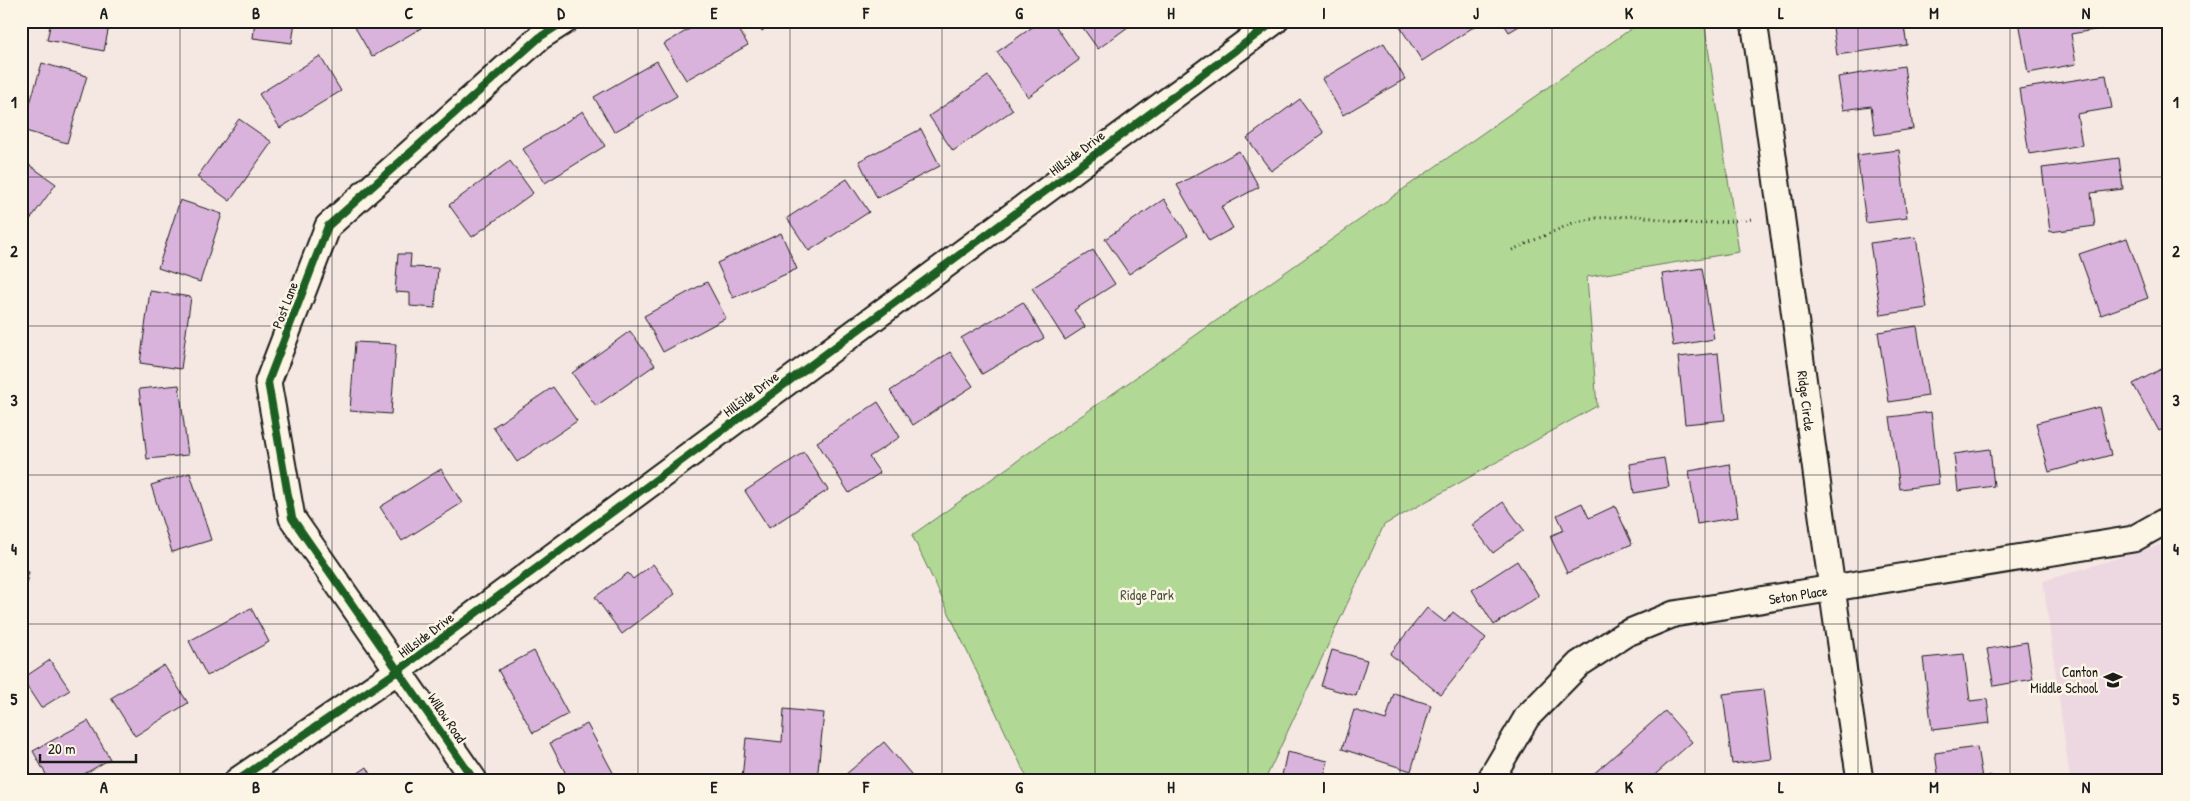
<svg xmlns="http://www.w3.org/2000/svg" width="2190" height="801" font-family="'Patrick Hand',sans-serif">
  <rect width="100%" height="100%" fill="#f5e8e3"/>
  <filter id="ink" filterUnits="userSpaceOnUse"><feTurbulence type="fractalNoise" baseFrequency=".02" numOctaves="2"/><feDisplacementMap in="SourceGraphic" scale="10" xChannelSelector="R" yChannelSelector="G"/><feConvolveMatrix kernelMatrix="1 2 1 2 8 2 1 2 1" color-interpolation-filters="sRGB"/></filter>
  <g filter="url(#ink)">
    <path fill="#edd8e1" d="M2169,542v238h-99l-27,-199z"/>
    <path fill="#b1d894" stroke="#667a58" d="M1642,21h62l35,231 -152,25 10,129 -213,119 -119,255h-237l-116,-245z"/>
    <g fill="#d9b3dc" stroke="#1c1c1c">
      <path d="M51,21h59l-6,30 -57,-11z"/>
      <path d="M255,21h40l-3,22 -39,-5z"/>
      <path d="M433,21l-61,36 -20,-35 1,-1z"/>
      <path d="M703,21h31l14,24 -62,35 -22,-36z"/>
      <path d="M754,21h21l-13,10z"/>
      <path d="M1041,21h11l27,39 -51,37 -31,-45z"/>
      <path d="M1078,21h58l-38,28z"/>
      <path d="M1408,21h73v1l-59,39 -22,-34z"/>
      <path d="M1502,21h26l-19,11z"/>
      <path d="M1832,21h71l4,24 -70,10z"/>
      <path d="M2019,21h79l1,8 -28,5 5,30 -48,9z"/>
      <path d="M1384,43l21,36 -62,36 -21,-36z"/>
      <path d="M320,56l21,35 -61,37 -21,-34z"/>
      <path d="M657,61l20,35 -63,36 -20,-35z"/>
      <path d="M42,63l45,13 -20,67 -45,-13z"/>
      <path d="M1904,66l9,63 -38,6 -4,-29 -28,4 -5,-33z"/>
      <path d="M2106,75l6,33 -35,6 5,31 -53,9 -10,-65z"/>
      <path d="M988,76l25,34 -60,41 -24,-35z"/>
      <path d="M1300,99l24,34 -53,38 -24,-33z"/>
      <path d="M583,111l22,35 -60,37 -22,-34z"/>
      <path d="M239,119l33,23 -42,59 -33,-24z"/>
      <path d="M921,129l19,37 -63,32 -18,-37z"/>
      <path d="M1899,150l8,68 -41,5 -9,-68z"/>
      <path d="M1239,151l20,36 -38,20 12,21 -24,13 -32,-56z"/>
      <path d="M2119,158l4,31 -32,4 4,33 -45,6 -8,-64z"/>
      <path d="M510,161l23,32 -61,44 -23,-32z"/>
      <path d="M25,162l31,22 -35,48v-64z"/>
      <path d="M847,179l22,33 -60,39 -22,-33z"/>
      <path d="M1164,199l24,36 -59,39 -24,-35z"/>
      <path d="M180,200l42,14 -22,68 -42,-14z"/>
      <path d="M781,233l16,36 -64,29 -16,-35z"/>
      <path d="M1916,237l11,71 -46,7 -11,-72z"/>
      <path d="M2127,238l21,60 -47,17 -22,-61z"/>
      <path d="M1093,250l22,34 -41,26 11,17 -20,13 -33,-52z"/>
      <path d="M398,254h13l-1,13 28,1 -3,40 -25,-2v-13l-15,-1z"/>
      <path d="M1702,268l12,71 -41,7 -11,-72z"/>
      <path d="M707,282l19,36 -63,34 -19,-36z"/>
      <path d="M150,291l41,6 -10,72 -41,-6z"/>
      <path d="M1023,302l21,36 -62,36 -21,-36z"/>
      <path d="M1917,326l11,70 -39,6 -11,-70z"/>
      <path d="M630,331l25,34 -59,41 -24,-33z"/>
      <path d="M355,342l41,2 -5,70 -41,-3z"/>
      <path d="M950,352l23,34 -60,39 -23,-34z"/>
      <path d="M1718,353l7,67 -40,4 -7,-67z"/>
      <path d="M2169,365v61l-10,5 -26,-47z"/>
      <path d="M179,385l9,70 -41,4 -8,-70z"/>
      <path d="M553,387l24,34 -60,41 -24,-35z"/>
      <path d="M878,402l22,35 -31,20 11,16 -31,20 -32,-51z"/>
      <path d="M2099,407l12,48 -62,17 -13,-49z"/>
      <path d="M1931,412l8,72 -39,5 -10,-72z"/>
      <path d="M1990,449l4,37 -36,5 -4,-37z"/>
      <path d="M804,452l24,38 -59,38 -24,-37z"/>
      <path d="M1664,458l5,29 -35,6 -4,-29z"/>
      <path d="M1730,464l8,53 -41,7 -8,-53z"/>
      <path d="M441,469l21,34 -60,38 -22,-34z"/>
      <path d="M190,473l21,67 -39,12 -21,-67z"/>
      <path d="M1503,502l21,28 -31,23 -21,-28z"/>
      <path d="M1582,503l7,15 26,-12 17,38 -65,29 -17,-37 14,-6 -7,-15z"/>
      <path d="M1517,561l22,35 -45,29 -22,-35z"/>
      <path d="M653,564l22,30 -53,40 -27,-37 33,-24 5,6z"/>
      <path d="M21,570l8,2 -8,31z"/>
      <path d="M251,608l18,34 -62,34 -18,-35z"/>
      <path d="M1427,608l18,14 8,-10 33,26 -45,57 -51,-41z"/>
      <path d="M2027,642l6,37 -39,7 -7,-37z"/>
      <path d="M1332,650l35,10 -11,36 -35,-10z"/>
      <path d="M534,651l34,63 -35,19 -35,-63z"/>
      <path d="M1964,654l6,47 17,-2 3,24 -58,7 -9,-72z"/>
      <path d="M50,660l20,30 -29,18 -19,-29z"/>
      <path d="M164,665l24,38 -53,33 -24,-38z"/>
      <path d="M1763,689l9,70 -40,5 -9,-70z"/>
      <path d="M1394,693l37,12 -20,66 -69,-22 12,-39 32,10z"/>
      <path d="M784,709l40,4 -7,67 -75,-1 4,-41 36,4z"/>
      <path d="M1665,711l27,31 -43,38h-56l-3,-3z"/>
      <path d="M88,721l22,38 -36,21h-25l-16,-29z"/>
      <path d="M587,724l30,56h-48l-19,-37z"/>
      <path d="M884,742l32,38h-77z"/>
      <path d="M1977,747l5,31 10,-2v4h-53l-4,-27z"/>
      <path d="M1287,752l41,9 -5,19h-42z"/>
      <path d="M367,767l7,13h-26z"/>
    </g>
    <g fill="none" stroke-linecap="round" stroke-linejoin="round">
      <g stroke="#1c1c1c" stroke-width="29">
        <g id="street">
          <path d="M1754,21c37,253 67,506 106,759"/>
          <path d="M238,780l161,-110 876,-649"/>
          <path d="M474,780l-182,-262 -24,-136 60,-156 212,-189 25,-16"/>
          <path d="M1490,780l37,-63 52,-53 46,-30 49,-20 459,-75 36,-20"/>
        </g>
      </g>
      <path stroke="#1c1c1c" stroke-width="3" stroke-dasharray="1 4" stroke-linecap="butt" d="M1512,250l63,-28 22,-4 40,-2 59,8 58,-5"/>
      <use href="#street" stroke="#fcf5e5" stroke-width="25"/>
      <g stroke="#fcf5e5" stroke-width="11">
        <g id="cycleway">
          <path d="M238,780l161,-110 876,-649"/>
          <path d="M474,780l-182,-262 -24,-136 60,-156 212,-189 25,-16"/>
        </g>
      </g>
      <use href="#cycleway" stroke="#1b5e20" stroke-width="8"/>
    </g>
  </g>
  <path fill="none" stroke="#1c1c1c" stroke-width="1" stroke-opacity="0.55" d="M180,21v759M332,21v759M485,21v759M638,21v759M790,21v759M942,21v759M1095,21v759M1248,21v759M1400,21v759M1552,21v759M1705,21v759M1858,21v759M2010,21v759M21,177h2148M21,326h2148M21,475h2148M21,624h2148"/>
  <defs>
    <g id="school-bare" transform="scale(1.5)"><path d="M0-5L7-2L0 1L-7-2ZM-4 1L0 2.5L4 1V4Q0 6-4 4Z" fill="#1c1c1c" stroke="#fcf5e5" stroke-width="2.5" paint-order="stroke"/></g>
  </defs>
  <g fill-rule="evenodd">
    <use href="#school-bare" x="2113" y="680"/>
  </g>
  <g text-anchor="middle" stroke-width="5" stroke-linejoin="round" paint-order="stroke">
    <g font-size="14" fill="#1c1c1c" stroke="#fcf5e5">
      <text transform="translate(1077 153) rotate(-37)" y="5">Hillside Drive</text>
      <text transform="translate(285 305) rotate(-69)" y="5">Post Lane</text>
      <text transform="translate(751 394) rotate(-37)" y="5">Hillside Drive</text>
      <text transform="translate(1806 401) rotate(83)" y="5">Ridge Circle</text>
      <text transform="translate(1798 595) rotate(-9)" y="5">Seton Place</text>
      <text transform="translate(426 635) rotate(-37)" y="5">Hillside Drive</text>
      <text transform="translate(447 718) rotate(56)" y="5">Willow Road</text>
    </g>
    <g font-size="14" fill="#495440" stroke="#fcf5e5">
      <text x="1147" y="600">Ridge Park</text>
    </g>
    <g font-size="14" fill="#1c1c1c" stroke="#fcf5e5" text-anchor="end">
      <text x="2098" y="677">Canton<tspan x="2098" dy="16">Middle School</tspan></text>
    </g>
  </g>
  <rect width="2190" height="801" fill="none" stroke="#fcf5e5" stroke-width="55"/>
  <path d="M40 754v8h96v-8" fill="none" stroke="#1c1c1c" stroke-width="2.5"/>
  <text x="48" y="754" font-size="15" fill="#1c1c1c" stroke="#fcf5e5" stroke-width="4" paint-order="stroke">20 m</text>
  <rect x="28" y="28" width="2134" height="746" fill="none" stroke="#1c1c1c" stroke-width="2"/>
  <g font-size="16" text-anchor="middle" font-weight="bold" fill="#1c1c1c">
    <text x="104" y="19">A</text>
    <text x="256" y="19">B</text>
    <text x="409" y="19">C</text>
    <text x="561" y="19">D</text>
    <text x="714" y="19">E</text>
    <text x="866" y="19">F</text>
    <text x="1019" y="19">G</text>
    <text x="1171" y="19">H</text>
    <text x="1324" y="19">I</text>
    <text x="1476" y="19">J</text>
    <text x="1629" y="19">K</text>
    <text x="1781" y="19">L</text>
    <text x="1934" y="19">M</text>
    <text x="2086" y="19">N</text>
    <text x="14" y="108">1</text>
    <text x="2176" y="108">1</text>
    <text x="14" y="257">2</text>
    <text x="2176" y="257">2</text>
    <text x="14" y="406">3</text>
    <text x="2176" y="406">3</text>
    <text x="14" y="555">4</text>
    <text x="2176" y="555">4</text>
    <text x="14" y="705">5</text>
    <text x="2176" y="705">5</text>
    <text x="104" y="793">A</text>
    <text x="256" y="793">B</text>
    <text x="409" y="793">C</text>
    <text x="561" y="793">D</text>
    <text x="714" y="793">E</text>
    <text x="866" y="793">F</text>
    <text x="1019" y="793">G</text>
    <text x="1171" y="793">H</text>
    <text x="1324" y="793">I</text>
    <text x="1476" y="793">J</text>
    <text x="1629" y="793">K</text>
    <text x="1781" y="793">L</text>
    <text x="1934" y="793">M</text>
    <text x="2086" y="793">N</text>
  </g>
</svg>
